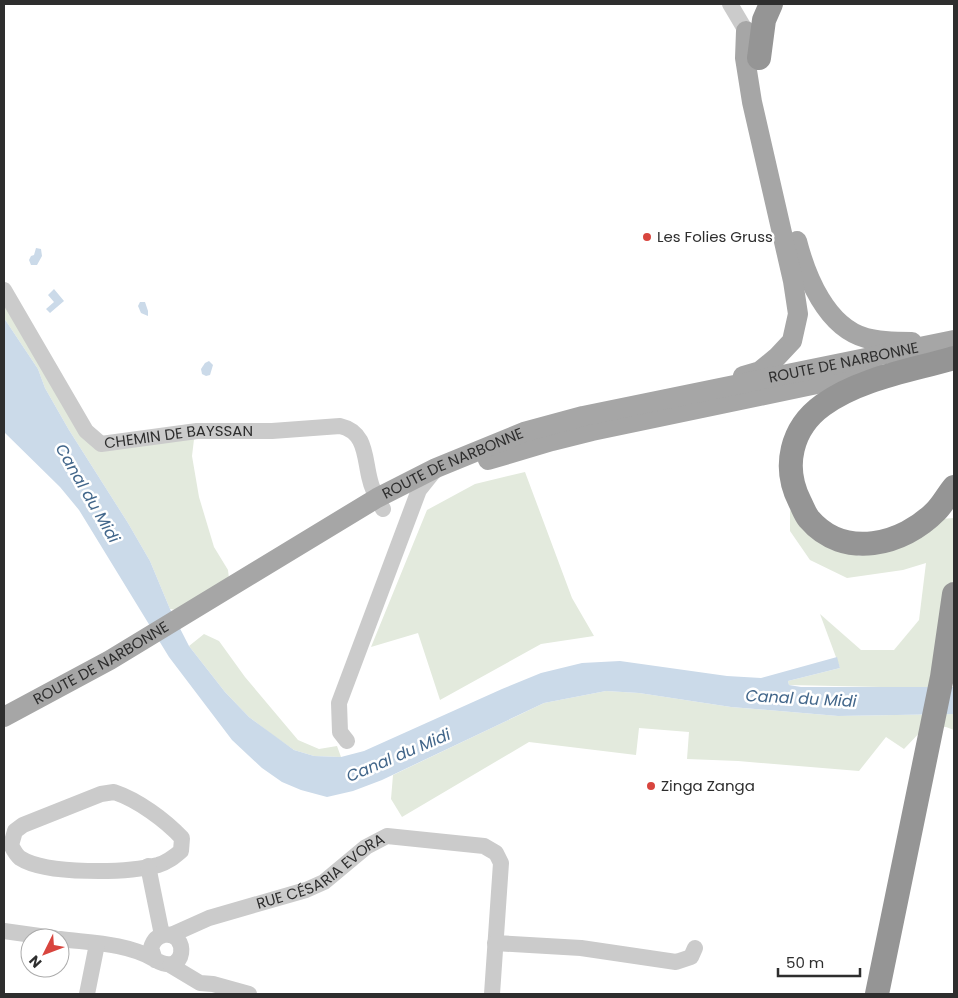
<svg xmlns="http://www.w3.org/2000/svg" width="958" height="998" font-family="Poppins,sans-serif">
  <rect width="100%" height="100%" fill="#fff"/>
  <g fill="#e3eadd">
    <path d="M4,290l88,148 103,-7 -3,25 7,41 15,50 14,23 2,17 -41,25 -19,-3 -20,-48 -22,-38 -59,-93 -24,-42 -7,-19 -34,-51z"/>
    <path d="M525,472l47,126 22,38 -53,8 -101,56 -22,-67 -47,14 56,-137 48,-26z"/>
    <path d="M790,510l32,29 37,17 41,-11 40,-26 14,-1v54l-12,105 -14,11 -139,-3 -1,-4 52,-13 -20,-54 41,36h33l25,-30 7,-57 -23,7 -56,8 -37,-18 -20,-29z"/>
    <path d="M204,634l15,7 26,36 53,63 21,9 18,-3 4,11 -27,-1 -20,-6 -20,-14 -25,-19 -24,-25 -36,-46z"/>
    <path d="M606,691l33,2 92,14 107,9 116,-2v16l-8,-3h-21l-21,22 -18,-12 -27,34 -121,-10 -51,-2 2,-27 -50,-4 -3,27 -107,-13 -127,75 -11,-18 2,-24 151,-72z"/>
  </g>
  <g fill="#cbdae9">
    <path d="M36,248l5,1 1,7 -5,9h-6l-2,-5 2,-4 3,-1z"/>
    <path d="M54,289l10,12 -14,12 -4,-4 8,-7 -6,-7z"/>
    <path d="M140,302h5l3,9v5l-7,-3 -3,-7z"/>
    <path d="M4,318l34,51 7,19 24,42 59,93 22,38 20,48 19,37 36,46 24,25 45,33 20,6 27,1 23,-6 138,-62 39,-16 41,-10 38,-2 107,15 34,2 76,-21 3,11 -52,13 1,4 12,2h153v27l-116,2 -107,-9 -92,-14 -33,-2 -62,12 -162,77 -29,11 -26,6 -26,-7 -19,-8 -20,-14 -30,-28 -63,-83 -90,-147 -19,-23 -56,-55z"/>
    <path d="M209,361l4,4 -3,10 -4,1 -4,-2 -1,-5 4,-6z"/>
  </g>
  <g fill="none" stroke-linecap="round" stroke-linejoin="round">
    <g stroke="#cbcbcb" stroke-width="16">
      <path d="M730,4l16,27"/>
      <path id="s1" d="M4,290l82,141 15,13 96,-13h75l68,-5c27,6 24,32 30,54 2,10 8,20 13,29"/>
      <path d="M347,741l-7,-9 -1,-29 80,-213 16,-20"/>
      <path d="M114,792c24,8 51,28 68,46l-1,13c-7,6 -13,11 -23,14 -30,8 -112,10 -138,-7 -4,-3 -7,-9 -9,-13l4,-14 8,-6 78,-31z"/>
      <path d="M148,866l14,69"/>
      <path d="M4,931l50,7"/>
      <path id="s2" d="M171,935l38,-17 97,-28 18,-8 42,-35 21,-11 97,10 12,7 5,10 -9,131"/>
      <path d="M60,939c31,4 66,4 94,20 34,21 35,-29 10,-24 -7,1 -11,6 -13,13l4,12"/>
      <path d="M495,943l86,5 95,14 15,-5 4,-9"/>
      <path d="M170,965l30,18 13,1 36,10"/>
      <path d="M87,994l10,-50"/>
    </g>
    <g stroke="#a6a6a6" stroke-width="20">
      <path d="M797,241c9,35 29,86 69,97 14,4 31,4 46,4"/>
      <path d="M743,376l17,-5 17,-14 15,-16 6,-27 -5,-33 -41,-179 -7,-44 1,-27"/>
      <path d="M488,460l64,-19 40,-10 282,-59"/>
      <path id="s3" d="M4,717l106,-57 267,-162 59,-30 88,-36 59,-16 371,-76"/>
    </g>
    <g stroke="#959595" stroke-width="24">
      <path d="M759,58l5,-38 7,-16"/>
      <path d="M954,358c-44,13 -93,20 -131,47 -32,23 -41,62 -23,97 3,6 5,12 9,17 35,41 94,26 127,-8 7,-7 12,-17 18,-24"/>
      <path d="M877,994l65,-317 12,-83"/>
    </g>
  </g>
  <g fill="#d8453e" stroke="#fff" stroke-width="2">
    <circle cx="647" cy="237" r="5"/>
    <circle cx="651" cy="786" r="5"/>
  </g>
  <g text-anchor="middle" stroke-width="5" stroke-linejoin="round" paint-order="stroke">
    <g font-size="15" fill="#2e2e2e" stroke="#fff" text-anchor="start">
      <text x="657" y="242">Les Folies Gruss</text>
      <text x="661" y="791">Zinga Zanga</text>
    </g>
    <g font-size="15" fill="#2e2e2e" stroke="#fff">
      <text dy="5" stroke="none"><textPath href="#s3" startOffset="921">ROUTE DE NARBONNE</textPath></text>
      <text dy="5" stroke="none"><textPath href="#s1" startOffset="261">CHEMIN DE BAYSSAN</textPath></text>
      <text dy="5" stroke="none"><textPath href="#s3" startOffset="516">ROUTE DE NARBONNE</textPath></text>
      <text dy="5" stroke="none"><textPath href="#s3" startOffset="111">ROUTE DE NARBONNE</textPath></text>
      <text dy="5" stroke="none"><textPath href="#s2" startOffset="164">RUE CÉSARIA EVORA</textPath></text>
    </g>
    <g font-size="16" font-style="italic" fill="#42668a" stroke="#fff">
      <text transform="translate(88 493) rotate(60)" y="6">Canal du Midi</text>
      <text transform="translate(801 698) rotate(3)" y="6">Canal du Midi</text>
      <text transform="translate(398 755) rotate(-23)" y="6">Canal du Midi</text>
    </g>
  </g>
  <rect width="958" height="998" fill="none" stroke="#2e2e2e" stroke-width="10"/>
  <g transform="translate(45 953) rotate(228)"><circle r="24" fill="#ffffff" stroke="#ababab"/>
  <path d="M0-4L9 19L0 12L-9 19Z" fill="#d8453e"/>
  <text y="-8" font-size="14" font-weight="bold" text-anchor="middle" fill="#2e2e2e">N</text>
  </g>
  <path d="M778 968v8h82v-8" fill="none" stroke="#2e2e2e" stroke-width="2.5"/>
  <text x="786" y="968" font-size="15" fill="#2e2e2e" stroke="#ffffff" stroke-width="4" paint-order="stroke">50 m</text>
</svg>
